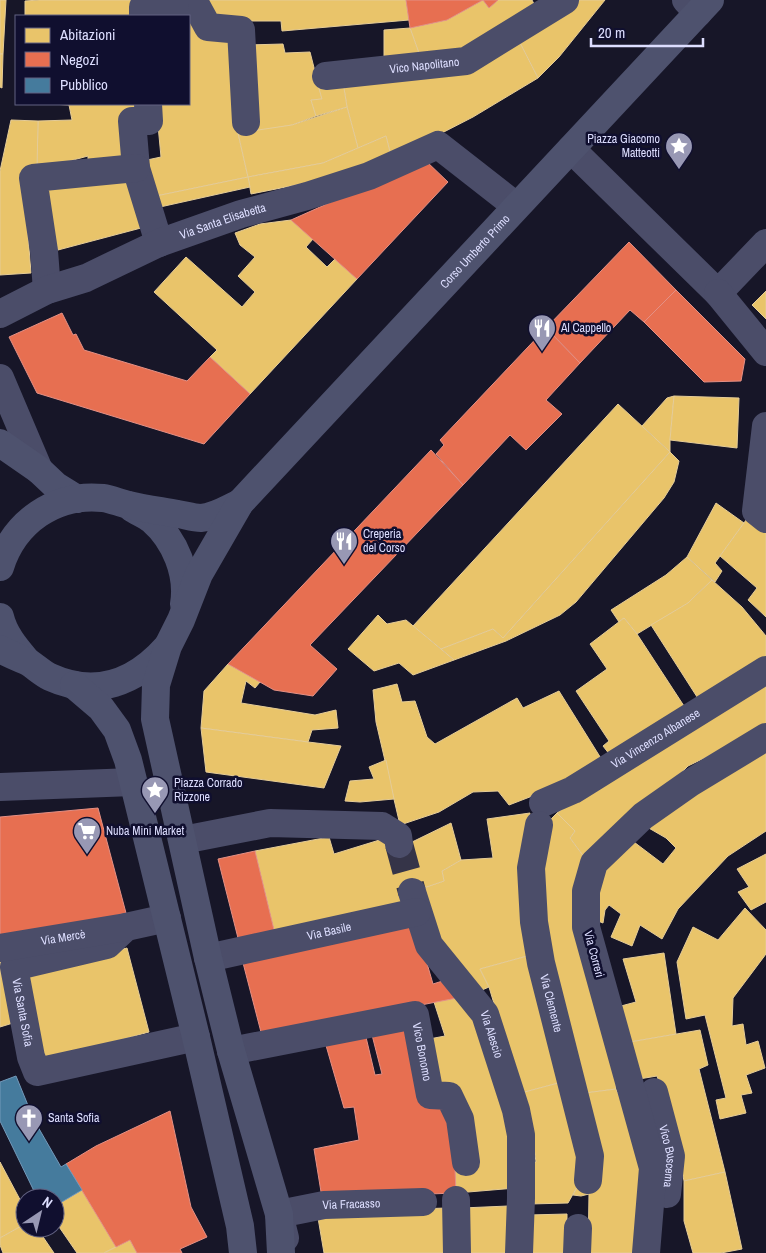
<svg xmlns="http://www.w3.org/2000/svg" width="766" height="1253" font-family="'Archivo Narrow',sans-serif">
  <rect width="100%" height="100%" fill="#171628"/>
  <g fill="#e9c46a" stroke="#e5cc97">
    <path d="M0,0h6l-3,54h-3z"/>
    <path d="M39,0h111l-16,16h-109v-15z"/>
    <path d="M208,0h198l3,20 -127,11 -1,-10h-71z"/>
    <path d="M483,0l6,8 9,-8h34l3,6 -68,45 -47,5 -10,-28 37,-8z"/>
    <path d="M580,0h25l-46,57 -21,21 -19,-37z"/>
    <path d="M189,10l44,26 5,97 10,44 -92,19 -9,-36 14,-3 -5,-53h33z"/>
    <path d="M410,28l10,28 -36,3v-29z"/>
    <path d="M519,41l19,37 -65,39 -37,19 -45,20 -5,-20 -28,12 -11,-41 -4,-25z"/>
    <path d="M283,44l2,9 25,-1 12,47 -11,1 5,16 -24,9 -35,6 -6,-41 -3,-45z"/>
    <path d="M0,54h3l-1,34 -2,-1z"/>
    <path d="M343,82l4,25 -31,9 -5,-16 11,-1 -4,-14z"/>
    <path d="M50,104h91l-18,56 -35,4v-8l-51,14 1,-49 34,-1 -3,-15z"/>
    <path d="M347,107l11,41 -35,15 -75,14 -10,-44 54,-8z"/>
    <path d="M11,120l27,1 -1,49 -14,2 8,101 -31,2v-104z"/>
    <path d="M386,136l5,20 -55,21 -85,17 -3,-17 75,-14z"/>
    <path d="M127,177l14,51 -83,22 -18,-64z"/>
    <path d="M248,177l2,10 -90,20 -4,-11z"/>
    <path d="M291,220l22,19 -7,8 21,20 8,-8 22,20 -107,115 -40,-37 7,-7 -63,-58 32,-35 56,50 13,-15 -17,-16 17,-19 -15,-12 -5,-12 25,-9z"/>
    <path d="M766,291v28l-14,-14z"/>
    <path d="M674,396l-4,44v12l-28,-26 25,-28z"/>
    <path d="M674,396l65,2 -2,50 -67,-8z"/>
    <path d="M618,404l52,48 -167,186 -10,-9 -52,20 -28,-23z"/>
    <path d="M670,452l9,9 -5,21 -10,16 -88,104 -16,13 -54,26 -52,19 -13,-11 52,-20 10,9z"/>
    <path d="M716,503l28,20 -29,40 7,8 -7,11 -28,-25z"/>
    <path d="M749,516l17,15v86l-18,-17 9,-12 -37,-32z"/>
    <path d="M687,557l25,23 -24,23 -51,31 -13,-16 -5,4 -8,-12 55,-35z"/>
    <path d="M712,580l30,27 24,29v22l-67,42 -48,-75 37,-22z"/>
    <path d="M378,615l9,9 19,-4 48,40 -41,15 -14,-12 -25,8 -26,-22z"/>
    <path d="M624,618l13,16 47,72 -74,49 -7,-9 6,-5 -33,-50 31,-22 -17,-25z"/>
    <path d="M228,664l32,18 -5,6 -9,-7 -5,22 74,12 21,-5 2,18 -26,2 -4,12 -107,-14 3,-37z"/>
    <path d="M766,679v49l-78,38 -33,33 -71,58 -14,-19 5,-7 -18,-18 33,-25z"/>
    <path d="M397,684l5,18 13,-1 12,36 8,7 82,-46 6,10 36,-17 43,69 -36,23 -57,22 -11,-14 -25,1 -34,20 -39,13 -24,-103 -3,-32z"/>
    <path d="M201,728l107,14 33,4 -17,42 -118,-16z"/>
    <path d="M766,747v84l-38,25 -50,53 -16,30 -22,-14 -8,21 -21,-9 10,-23 -12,-9 -4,5 -2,13 -10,-4 10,-52 27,-28 33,25 13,-16 -10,-10 -19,-11z"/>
    <path d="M386,760l8,39 -34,3 -15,-1 5,-20 24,-2 -5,-12z"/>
    <path d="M530,813l-7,46 8,96 -51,14 9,18 -14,6 -40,-56 -15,-48 24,-8 -2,-10 19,-11 32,-2 -6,-39z"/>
    <path d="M557,813l18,18 -5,7 14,19 30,197 2,35 -31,4 -44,-182 6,-88z"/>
    <path d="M451,823l10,37 -19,11 2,10 -32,11 -10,13 -127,29 -20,-83 74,-14 5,17 52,-16 24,5z"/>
    <path d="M766,854v48l-15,8 -13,-18 11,-5 -12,-18z"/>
    <path d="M745,908l21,22v24l-33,44 -1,28 11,-2 3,21 12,-4 7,27 -19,7 6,18 -11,2 5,18 -26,6 -4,-19 10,-2 -21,-83 -19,4 -9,-57 16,-35 25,13z"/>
    <path d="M127,948l22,84 -104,29 -21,-87z"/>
    <path d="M664,953l12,81 -46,8 -9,-36 15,-4 -13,-43z"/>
    <path d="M531,955l31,127 -41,11 -32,-106 -9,-18z"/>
    <path d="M0,960h4l9,63 -13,4z"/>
    <path d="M462,997l9,18 37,96 8,77 -60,5 -1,-24 3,-73 -5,-13 -19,4 -10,-47 21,-4 -11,-34z"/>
    <path d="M700,1030l8,35 -9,4 26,103 -41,9 -5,-26 -22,-79 -18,3 -9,-37z"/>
    <path d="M562,1082l20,78 -1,20 -13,23 -38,1 -2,-42h8l-5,-37 -10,-32z"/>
    <path d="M616,1089l14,33 14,49 -10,82h-46l1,-59 -8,2 -8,-1 8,-15 4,-87z"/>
    <path d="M0,1162l25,47v15l-25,14z"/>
    <path d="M725,1172l17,77 -21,4h-28l-9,-32v-40z"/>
    <path d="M82,1190l34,57 -12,6h-27l-22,-32v-15z"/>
    <path d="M508,1206v47h-44l-2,-45z"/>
    <path d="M447,1208l1,45h-124l-7,-41z"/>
    <path d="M567,1214v39h-39l1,-38z"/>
    <path d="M25,1224v4h12l17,25h-51l-3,-8v-7z"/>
    <path d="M130,1240l7,13h-33z"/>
  </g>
  <g fill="#e76f51" stroke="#e49085">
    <path d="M406,0h92l-9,8 -6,-8 -36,20 -37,8z"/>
    <path d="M425,160l23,22 -91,97 -66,-59z"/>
    <path d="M629,242l47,48 -32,32 -14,-12 -50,53 -34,-35z"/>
    <path d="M676,290l69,69 -4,22 -37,1 -60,-60z"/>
    <path d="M62,313l11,22 3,-1 8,16 103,31 23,-24 40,37 -46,50 -167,-51 -28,-56z"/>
    <path d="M546,328l34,35 -34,37 16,14 -36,36 -16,-15 -47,50 -27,-31 8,-9 -4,-5z"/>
    <path d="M431,450l32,35 -153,160 27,24 -24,27 -39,-6 -46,-26z"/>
    <path d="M98,808l28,105 -51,13 -75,9v-118z"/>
    <path d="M255,851l20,83 -36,8 -21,-83z"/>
    <path d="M415,922l18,62 19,-6 10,19 -200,39 -20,-77z"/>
    <path d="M412,1021l41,103 3,69 -134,5 -8,-49 45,-9 -5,-33 -10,1 -19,-66 40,-9 10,42 7,-1 -11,-43z"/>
    <path d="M170,1111l21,96 16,30 -27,12 2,4h-45l-7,-13 -14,7 -50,-83 30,-18z"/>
  </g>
  <path fill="#457b9d" stroke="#7399ba" d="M16,1076l18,44 27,47 5,-3 16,26 -27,16v-8h-15l-6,-7 -34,-70v-39z"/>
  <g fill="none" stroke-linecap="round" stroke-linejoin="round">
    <path stroke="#353448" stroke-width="28" stroke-dasharray="28 14" stroke-linecap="butt" d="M399,844l13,48"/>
    <g stroke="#4b4d69" stroke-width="28">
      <path d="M686,0l12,13"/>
      <path d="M175,4l21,1 12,22 33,3 5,92"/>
      <path d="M143,16v-9l32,-3v-4"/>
      <path id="s1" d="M326,76l140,-15 99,-61"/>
      <path d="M148,104l1,17h-17l4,47 23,75"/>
      <path d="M571,149l147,144 48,-50"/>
      <path d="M47,290l-3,-39 -11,-73 103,-10"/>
      <path d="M718,293l48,59"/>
      <path id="s2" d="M0,314l47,-24 39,-12 73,-35 82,-29 66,-18 62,-20 69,-31 78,61"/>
      <path d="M0,378l39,92"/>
      <path d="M766,426l-10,85 10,8"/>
      <path d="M0,787l133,-5"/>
      <path id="s3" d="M543,803l30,-13 193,-120"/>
      <path id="s4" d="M539,825l-8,43 3,54 7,41 49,193 -2,24"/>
      <path d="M183,840l87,-17 112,3 16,10 1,8"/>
      <path id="s5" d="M412,892l17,53 56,69 31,96 5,25v63l-2,55"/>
      <path id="s6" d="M126,927l-19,18 -93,22 17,90 6,15 159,-35"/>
      <path id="s7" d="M0,948l126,-21 41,-9"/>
      <path id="s8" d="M208,958l209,-46"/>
      <path id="s9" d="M231,1051l184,-36 15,80 19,1 11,23 6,43"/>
      <path id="s10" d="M654,1092l17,64 -4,38"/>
      <path d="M456,1200l1,53"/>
      <path id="s11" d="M285,1238l-6,-24 45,-9 99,-3"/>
      <path d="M577,1253l1,-25"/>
      <path d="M646,1253l7,-85 -67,-241v-36l8,-28 49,-47 47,-33 76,-46"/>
    </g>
    <g stroke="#4e526e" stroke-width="28">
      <path d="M0,443l39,27 17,16 21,13"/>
      <path d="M132,508c6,4 14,7 20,12 23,20 37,54 32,84"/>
      <path d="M0,567c14,-45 55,-74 103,-69 8,1 17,5 26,7 16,4 33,6 49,9 7,1 15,4 23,4 14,-1 26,-9 39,-15"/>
      <path d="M0,617c4,17 15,30 26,43"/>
      <path d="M0,649c9,5 19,9 28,13 8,5 14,11 22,15 46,21 86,5 117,-30"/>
      <path d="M74,685l27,23 16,22 11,30 68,277 44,189 3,27"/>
      <path id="s12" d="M281,1253l-2,-39 -48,-163 -23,-93 -53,-239 1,-34 12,-39 13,-26 18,-46 41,-71 470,-503"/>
    </g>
  </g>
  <defs>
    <g id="sight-pin" transform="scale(1.4375)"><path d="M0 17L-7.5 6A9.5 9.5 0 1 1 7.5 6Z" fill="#9898b4" stroke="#100f2f"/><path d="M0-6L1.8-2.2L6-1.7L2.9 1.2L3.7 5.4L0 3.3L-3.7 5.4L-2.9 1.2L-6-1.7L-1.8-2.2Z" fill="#fff"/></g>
    <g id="restaurant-pin" transform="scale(1.4375)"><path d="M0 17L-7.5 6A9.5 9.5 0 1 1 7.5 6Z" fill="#9898b4" stroke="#100f2f"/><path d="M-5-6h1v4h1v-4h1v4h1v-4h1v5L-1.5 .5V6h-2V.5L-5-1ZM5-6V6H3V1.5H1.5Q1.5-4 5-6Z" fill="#fff"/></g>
    <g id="supermarket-pin" transform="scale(1.4375)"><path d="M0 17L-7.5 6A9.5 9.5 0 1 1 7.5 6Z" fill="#9898b4" stroke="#100f2f"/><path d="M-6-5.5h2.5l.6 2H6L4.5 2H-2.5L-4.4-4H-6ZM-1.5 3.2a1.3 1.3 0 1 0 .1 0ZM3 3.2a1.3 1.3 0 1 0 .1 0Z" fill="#fff"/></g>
    <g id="church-pin" transform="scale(1.4375)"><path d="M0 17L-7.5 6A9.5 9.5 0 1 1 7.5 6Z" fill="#9898b4" stroke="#100f2f"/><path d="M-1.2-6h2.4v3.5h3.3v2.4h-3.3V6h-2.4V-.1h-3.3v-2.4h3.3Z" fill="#fff"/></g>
  </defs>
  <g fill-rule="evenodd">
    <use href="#sight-pin" x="679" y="146"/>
    <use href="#restaurant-pin" x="542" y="328"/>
    <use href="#restaurant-pin" x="344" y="541"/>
    <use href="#sight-pin" x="155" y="790"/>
    <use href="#supermarket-pin" x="87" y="831"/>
    <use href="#church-pin" x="29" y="1118"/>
  </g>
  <g text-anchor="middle" stroke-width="5" stroke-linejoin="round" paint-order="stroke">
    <g font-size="12" fill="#dddeff" stroke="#100f2f">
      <text dy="4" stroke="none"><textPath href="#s1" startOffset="99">Vico Napolitano</textPath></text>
      <text dy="4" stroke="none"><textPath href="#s2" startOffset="242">Via Santa Elisabetta</textPath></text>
      <text dy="4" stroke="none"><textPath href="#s12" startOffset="1129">Corso Umberto Primo</textPath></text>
      <text dy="4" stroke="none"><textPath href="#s3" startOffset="130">Via Vincenzo Albanese</textPath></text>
      <text dy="4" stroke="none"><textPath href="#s8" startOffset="124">Via Basile</textPath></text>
      <text dy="4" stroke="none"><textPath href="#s7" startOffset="64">Via Mercè</textPath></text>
      <text transform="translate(594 954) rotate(75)" y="4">Via Correri</text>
      <text dy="4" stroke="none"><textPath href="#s4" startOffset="181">Via Clemente</textPath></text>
      <text dy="4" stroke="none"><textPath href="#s6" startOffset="168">Via Santa Sofia</textPath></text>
      <text dy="4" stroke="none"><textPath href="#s5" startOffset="166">Via Alescio</textPath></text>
      <text dy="4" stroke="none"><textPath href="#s9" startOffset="225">Vico Bonomo</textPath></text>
      <text dy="4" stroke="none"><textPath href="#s10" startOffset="66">Vico Buscema</textPath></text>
      <text dy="4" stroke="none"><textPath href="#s11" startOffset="98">Via Fracasso</textPath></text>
    </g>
    <g font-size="12" fill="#dddeff" stroke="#100f2f" text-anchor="start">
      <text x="660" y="143" text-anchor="end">Piazza Giacomo<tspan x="660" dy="14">Matteotti</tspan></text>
      <text x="561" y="332">Al Cappello</text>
      <text x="363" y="538">Creperia<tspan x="363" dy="14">del Corso</tspan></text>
      <text x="174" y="787">Piazza Corrado<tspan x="174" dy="14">Rizzone</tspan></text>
      <text x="106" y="835">Nuba Mini Market</text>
      <text x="48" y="1122">Santa Sofia</text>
    </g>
  </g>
  <rect x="15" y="15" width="175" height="90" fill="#100f2f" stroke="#626282"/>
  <rect x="25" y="28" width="25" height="15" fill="#e9c46a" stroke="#626282"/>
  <text x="60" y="40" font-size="15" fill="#dddeff">Abitazioni</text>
  <rect x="25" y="52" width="25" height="15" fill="#e76f51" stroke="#626282"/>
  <text x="60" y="65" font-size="15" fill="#dddeff">Negozi</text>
  <rect x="25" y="78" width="25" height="15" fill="#457b9d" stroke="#626282"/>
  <text x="60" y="90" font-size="15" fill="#dddeff">Pubblico</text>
  <g transform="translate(40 1213) rotate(35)"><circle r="24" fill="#100f2f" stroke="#626282"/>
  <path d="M0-4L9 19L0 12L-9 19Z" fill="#9898b4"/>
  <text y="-8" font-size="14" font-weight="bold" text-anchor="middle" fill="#dddeff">N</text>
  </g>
  <path d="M591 38v8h112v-8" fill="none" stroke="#dddeff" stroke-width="2.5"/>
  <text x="598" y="38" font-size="15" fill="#dddeff" stroke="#100f2f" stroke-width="4" paint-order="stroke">20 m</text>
</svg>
